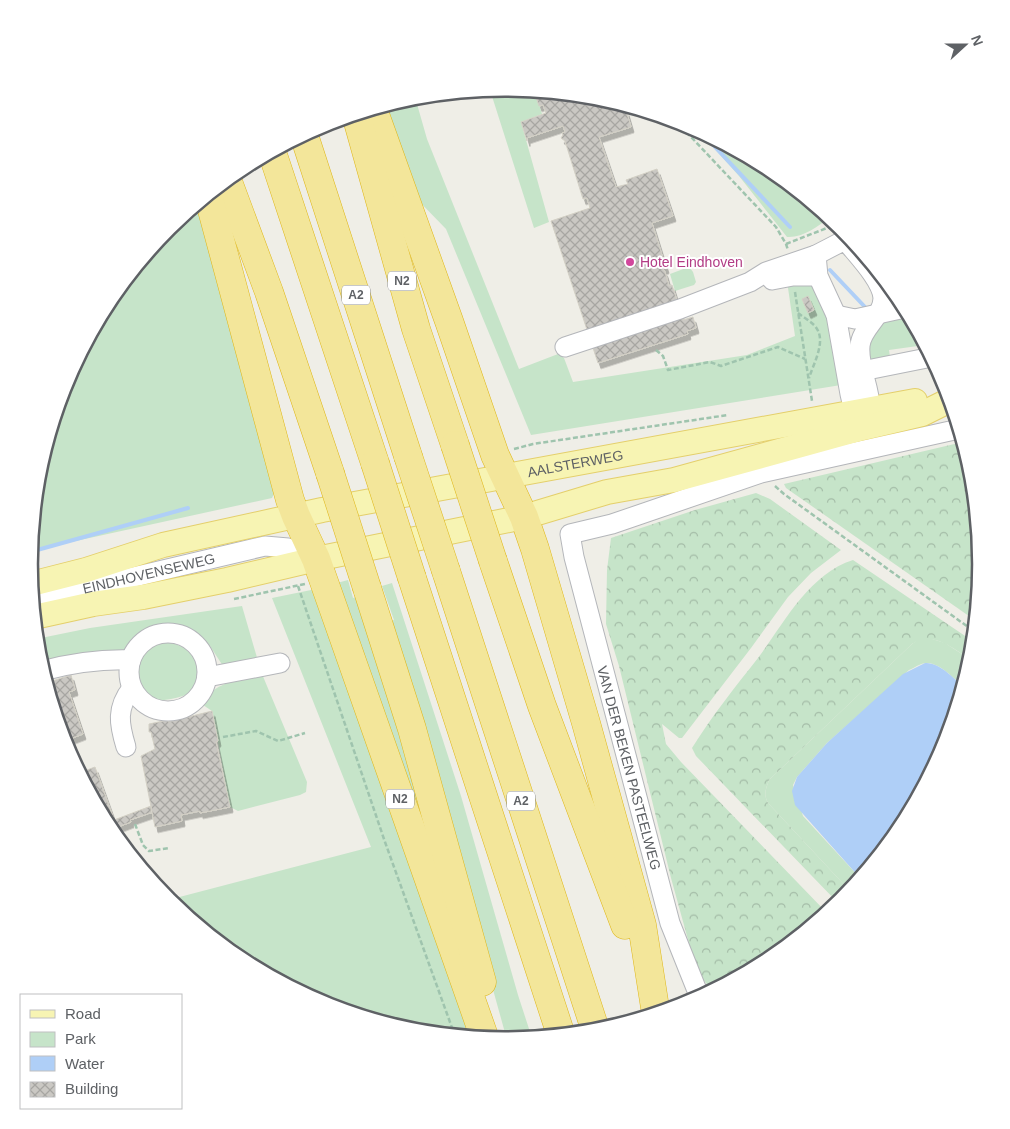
<svg xmlns="http://www.w3.org/2000/svg" width="1010" height="1129" font-family="Helvetica,sans-serif">
  <defs>
    <pattern id="forest-crowns" width="20" height="18" patternUnits="userSpaceOnUse" patternTransform="scale(1.25)"><rect width="20" height="18" fill="#c6e4c9"/><path d="M2 6a3 3 0 1 1 6 0M12 15a3 3 0 1 1 6 0" fill="none" stroke="#a4bca7"/></pattern>
    <pattern id="building-cross-hatch" width="8" height="8" patternUnits="userSpaceOnUse" patternTransform="scale(1.25)"><rect width="8" height="8" fill="#cac8c3"/><path d="M0 0l8 8M0 8l8-8" fill="none" stroke="#a7a6a2"/></pattern>
    <filter id="shadow"><feDropShadow dx="3" dy="5.5" stdDeviation="0" flood-color="#0004"/></filter>
  </defs>
  <rect width="100%" height="100%" fill="#efeee7"/>
  <g fill="#c6e4c9">
    <path d="M505,88l30,3 7,23 -21,8 28,100 -15,6 -44,-138z"/>
    <path d="M415,97l12,42 92,230 39,-15 6,4 9,24 174,-27 48,-19 -8,-55 28,1 12,19 14,84 -310,50 -85,-206 -35,-36 -31,-86z"/>
    <path d="M699,131l71,38 59,49c-11,8 -26,20 -42,19l-48,-61z"/>
    <path d="M202,200l21,102 52,189 -3,7 -242,53 8,-80 27,-89 44,-82 59,-72z"/>
    <path d="M686,268h4l3,4 3,10 -2,3 -19,6 -5,-17z"/>
    <path d="M900,312l25,33 -36,5 1,7 -25,4c0,-34 7,-35 35,-49z"/>
    <path d="M348,580l5,18 3,-1 32,96 82,280 -133,-390z"/>
    <path d="M392,583l69,213 57,199 14,43 -25,2 -63,-227 -58,-190 8,-3 -12,-34z"/>
    <path d="M316,589l161,449 -65,-6 -90,-28 -82,-44 -72,-60 203,-53 -99,-249z"/>
    <path d="M242,606l16,55 -35,5 -13,-20 -15,-10 -16,-4 -20,-2 -9,2 -9,5 -18,16 -82,13 -5,-27 54,-11z"/>
    <path d="M929,638l16,5 26,17 -8,26c-9,-7 -22,-22 -35,-23 -6,-1 -14,5 -19,7l-82,73 -30,34 -4,8 10,31 57,62 -10,13 -82,-88c-5,-9 -2,-14 1,-23l143,-136 7,-5z"/>
    <path d="M156,641c24,-1 65,21 39,47 -6,7 -15,9 -24,11 -7,1 -16,3 -23,0 -15,-5 -20,-29 -13,-43 3,-8 13,-11 21,-15z"/>
    <path d="M262,674l45,108 -1,10 -6,3 -62,16 -8,-4 -18,-96 -12,-8c18,-22 36,-22 62,-29z"/>
  </g>
  <g fill="url(#forest-crowns)">
    <path d="M963,442l9,30 9,93 -5,56 -190,-133 -2,-4z"/>
    <path d="M756,493l14,6 71,51 -30,23 -23,24 -37,51 -69,90h-3l-17,-14 4,20 15,18 146,151 -58,48 -57,30 -13,-17 -4,-9 -24,-87 -52,-212 -13,-42 1,-54 4,-32 84,-28z"/>
    <path d="M853,560l121,82 -3,18c-17,-11 -39,-30 -59,-16l-143,136c-3,9 -6,14 -1,23l82,88 -11,13 -143,-148 -4,-8c20,-32 43,-61 66,-90 26,-35 51,-84 95,-98z"/>
  </g>
  <path fill="#afcff7" d="M925,663c14,-1 28,15 38,23l-18,61 -44,82 -41,49 -65,-73 -3,-14 5,-14 30,-34 76,-69z"/>
  <g fill="none" stroke-linecap="round" stroke-linejoin="round">
    <g stroke="#afcff7" stroke-width="4">
      <path d="M701,132l89,95"/>
      <path d="M830,270l35,37"/>
      <path d="M30,552l158,-44"/>
    </g>
  </g>
  <g fill="url(#building-cross-hatch)" stroke="#d3d0c5" filter="url(#shadow)">
    <path d="M534,91l64,6 22,7 2,8 4,-2 5,17 -32,10 17,50 12,-3 -2,-4 31,-11 16,47 -21,7 14,45 -3,1 2,3 4,14 3,-1 11,35 10,-3 3,11 -9,3 1,3 -90,29 -47,-142 39,-13 -3,-10 -4,1 -18,-58 -4,-3 2,-3 -1,-2 3,-1 -2,-6 -36,12v3l-6,-19 25,-9 -3,-8 -4,1z"/>
    <path d="M808,296l6,14 -6,3 -6,-14z"/>
    <path d="M71,675l4,15 -6,2 14,42 -13,5 -1,-3 -3,-1 -7,-21 1,-5 -5,2 -9,-28z"/>
    <path d="M212,711l6,30 -2,1 14,65 -30,6v-2l-19,4 1,6 -27,6 -14,-71 14,-7 -4,-17h-2v-8l19,-4v2z"/>
    <path d="M95,767l19,53 37,-14v8l-1,-1 -20,7 1,2 -13,5 7,19 -1,1 -15,-18 -30,-56z"/>
  </g>
  <g fill="none" stroke-linecap="round" stroke-linejoin="round">
    <g stroke="#b4b6ba" stroke-width="21">
      <g id="minor">
        <path d="M816,255l2,21 18,39 14,79 4,17 6,12"/>
        <path d="M772,280l21,-4h25"/>
        <path d="M836,315l19,4 50,-11"/>
        <path d="M565,347l115,-38 70,-27 16,-10 50,-17 29,-15c11,14 37,40 38,58 0,19 -22,30 -23,48 -2,21 10,41 10,61 0,5 -3,11 -4,15"/>
        <path d="M852,373l80,-16"/>
        <path id="s1" d="M32,601l233,-55 23,2 28,11"/>
        <circle cx="168" cy="672" r="39"/>
        <path d="M42,671c30,-8 58,-12 89,-11"/>
        <path d="M207,677l73,-14"/>
        <path d="M126,747c-7,-23 -10,-39 6,-59"/>
        <path d="M700,998l-30,-75 -96,-366 -4,-23 42,-10 149,-51 198,-44"/>
      </g>
    </g>
    <g stroke="#e4cf6b" stroke-width="26">
      <g id="major">
        <path id="s2" d="M31,584l55,-14 77,-25 159,-35 593,-109"/>
        <path d="M34,617l59,-13 50,-7 84,-17 89,-21 208,-42 83,-25 67,-12 189,-52 59,-14 22,-11 7,-2"/>
      </g>
    </g>
    <g stroke="#dfb617" stroke-width="29">
      <g id="highway">
        <path d="M373,109l76,212 46,134 29,62 11,32 51,174 56,202 14,89"/>
        <path d="M356,115l60,214 39,116"/>
        <path d="M304,135l104,321"/>
        <path d="M272,152l103,311"/>
        <path d="M227,179l42,113 61,181"/>
        <path d="M208,195l82,305 6,16 20,43 169,480"/>
        <path d="M493,561l49,145 83,219"/>
        <path d="M446,571l150,461"/>
        <path d="M412,578l149,457"/>
        <path d="M367,588l45,141 70,253"/>
      </g>
    </g>
    <g stroke="#9fc4ae" stroke-width="2.5" stroke-dasharray="5 2.5" stroke-linecap="butt">
      <path d="M676,121l100,106 10,17 2,6"/>
      <path d="M786,244l51,-20"/>
      <path d="M795,292l17,109"/>
      <path d="M798,313c5,4 12,8 16,12 14,14 0,37 -5,53"/>
      <path d="M656,350l7,6 5,14 42,-8 11,4 57,-19 27,12"/>
      <path d="M514,449l19,-5 195,-29"/>
      <path d="M775,486l9,8 191,138"/>
      <path d="M298,586l87,256 70,194"/>
      <path d="M234,599l71,-15"/>
      <path d="M223,737l33,-6 22,10 27,-8"/>
      <path d="M135,824l8,21 6,6 20,-3"/>
    </g>
    <use href="#minor" stroke="#fff" stroke-width="19"/>
    <use href="#major" stroke="#f7f4b3" stroke-width="24"/>
    <use href="#highway" stroke="#f3e69a" stroke-width="28"/>
    <g stroke="#dfb617" stroke-width="29" stroke-linecap="butt">
      <g id="highway-bridge">
        <path d="M455,445l38,116"/>
        <path d="M408,456l38,115"/>
        <path d="M375,463l37,115"/>
        <path d="M330,473l37,115"/>
      </g>
    </g>
    <use href="#highway-bridge" stroke="#f3e69a" stroke-width="28"/>
  </g>
  <circle fill="#d1479c" stroke="#fff" stroke-width="2" cx="630" cy="262" r="5"/>
  <g text-anchor="middle" stroke-width="4" stroke-linejoin="round" paint-order="stroke">
    <g fill="#fff" stroke="#8e9093" stroke-width="1">
      <rect x="388" y="271.5" width="28" height="19" rx="4"/>
      <rect x="342" y="285.5" width="28" height="19" rx="4"/>
      <rect x="386" y="789.5" width="28" height="19" rx="4"/>
      <rect x="507" y="791.5" width="28" height="19" rx="4"/>
    </g>
    <g font-size="12" font-weight="bold" fill="#5e6165">
      <text x="402" y="285">N2</text>
      <text x="356" y="299">A2</text>
      <text x="400" y="803">N2</text>
      <text x="521" y="805">A2</text>
    </g>
    <g font-size="14" fill="#b23c85" stroke="#fff" text-anchor="start">
      <text x="640" y="267">Hotel Eindhoven</text>
    </g>
    <g font-size="14" fill="#5e6165" stroke="#fff">
      <text dy="5" stroke="none"><textPath href="#s2" startOffset="558">AALSTERWEG</textPath></text>
      <text dy="5" stroke="none"><textPath href="#s1" startOffset="120">EINDHOVENSEWEG</textPath></text>
      <text transform="translate(629 768) rotate(75)" y="5">VAN DER BEKEN PASTEELWEG</text>
    </g>
  </g>
  <path d="M0 0H1010V1129H0ZM38 564a467 467 0 1 1 934 0a467 467 0 1 1-934 0Z" fill="#fff" fill-rule="evenodd"/>
  <path fill="none" stroke="#5e6165" stroke-width="2.5" d="M38 564a467 467 0 1 1 934 0a467 467 0 1 1-934 0Z"/>
  <rect x="20" y="994" width="162" height="115" fill="#ffffff" stroke="#bfc0c1"/>
  <rect x="30" y="1010" width="25" height="8" fill="#f7f4b3" stroke="#bfc0c1"/>
  <text x="65" y="1019" font-size="15" fill="#5e6165">Road</text>
  <rect x="30" y="1032" width="25" height="15" fill="#c6e4c9" stroke="#bfc0c1"/>
  <text x="65" y="1044" font-size="15" fill="#5e6165">Park</text>
  <rect x="30" y="1056" width="25" height="15" fill="#afcff7" stroke="#bfc0c1"/>
  <text x="65" y="1069" font-size="15" fill="#5e6165">Water</text>
  <rect x="30" y="1082" width="25" height="15" fill="url(#building-cross-hatch)" stroke="#bfc0c1"/>
  <text x="65" y="1094" font-size="15" fill="#5e6165">Building</text>
  <g transform="translate(965 45) rotate(69)" stroke="#ffffff" stroke-width="4" paint-order="stroke">
  <path d="M0-4L9 19L0 12L-9 19Z" fill="#5e6165"/>
  <text y="-8" font-size="14" font-weight="bold" text-anchor="middle" fill="#5e6165">N</text>
  </g>
</svg>
